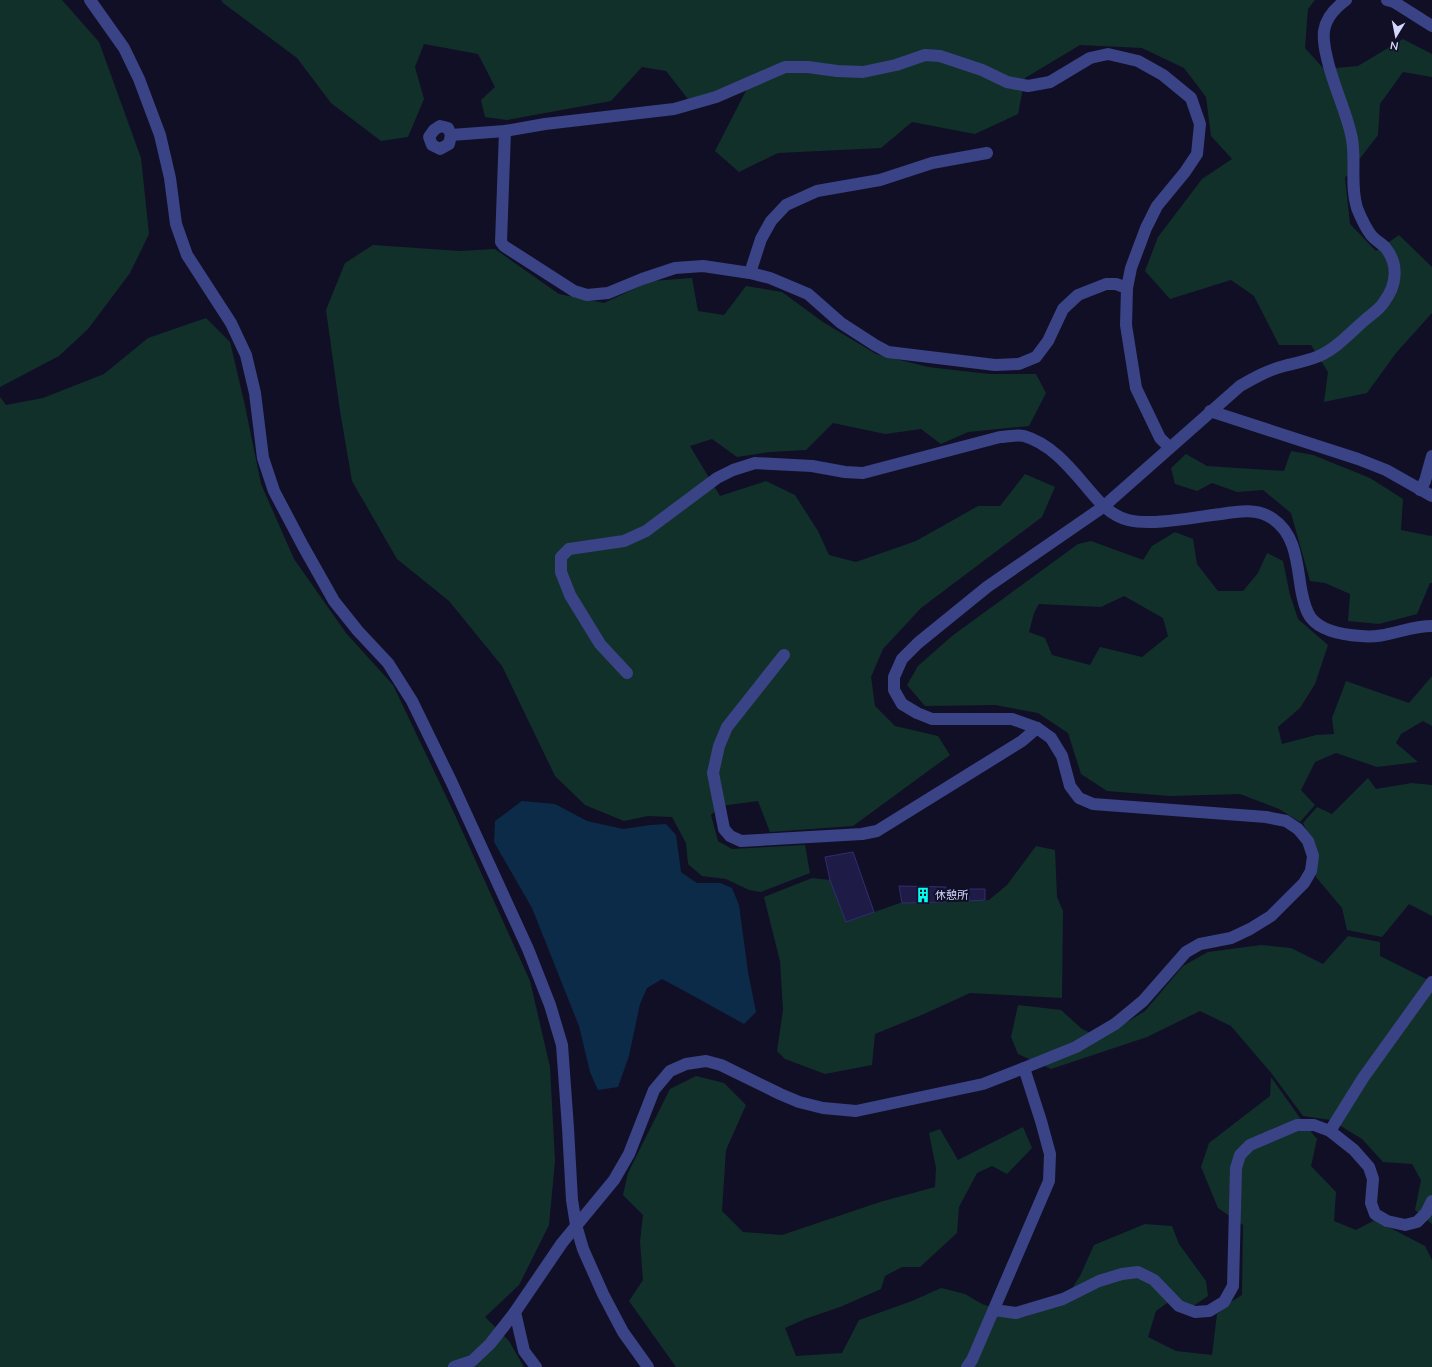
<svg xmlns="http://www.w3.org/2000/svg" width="1432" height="1367" font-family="Mulish,'Noto Sans JP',sans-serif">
  <rect width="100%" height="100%" fill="#100f26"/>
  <g fill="#12302a" fill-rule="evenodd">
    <path d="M0,0h62l37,42 42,116 8,76 -19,39 -42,56 -29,27 -59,31z"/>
    <path d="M221,0h1094l-7,9 -3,39 19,21 34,-3 45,-27 29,15v23l-29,-5 -23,32 -2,31 -33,43 5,46 26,27 23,-16 33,32v46l-36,40 -29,40 -43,9 4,-30 -17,-27h-32l-25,-49 -23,-16 -61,19 -25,-28 13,-34 44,-58 30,-20 -21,-23 -5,-39 -22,-29 -42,-20 -62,-3 -55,33 -7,36 -43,20 -63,-12 -31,26 -103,5 -39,19 -24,-21 38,-74 -33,14 -32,8 -22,-28 -24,-4 -31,34 -104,19 -22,-3 -4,-17 14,-13 -17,-33 -54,-10 -9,23 9,32 -16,38 -27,4 -50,-38 -34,-45 -74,-55z"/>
    <path d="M373,245l87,6 35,-2 64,45 45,9 47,-22 41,-3 6,33 26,4 22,-29 36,6 41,30 53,32 52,13 61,7h47l10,19 -17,33 -61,6 -27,12 -20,-15 -36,5 -52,-11 -27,27 -36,2 -33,5 -25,-18 -22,7 30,50 46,-15 29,14 23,36 11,24 27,7 60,-21 62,-35h22l25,-32 30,13 -13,30 -121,91 -38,41 -12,28 4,29 20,20 43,10 12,19 -97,71 -83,6 -12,-31 -38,5 -9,9 7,26 14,8 73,-4 5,28 -49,19 -12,-2 -23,-11 -24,-3 -14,-12 -2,-21 -14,-26 -24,-1 -24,5 -39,-16 -30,-29 -53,-110 -53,-65 -52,-42 -45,-78 -12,-70 -14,-101 19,-47z"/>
    <path d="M206,318l24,24 14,59 17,83 33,75 52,74 47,52 62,130 75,166 20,86 5,94 -6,64 -30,60 -34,32 24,24 15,26h-524v-970l6,8 37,-7 61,-24 44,-36z"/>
    <path d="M1291,451l22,4 57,23 33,21 -2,31 30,6 1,-1v48h-2l-13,31 -38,10 -31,-3 2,-27 -25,-11 -15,-2 -19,-68 -28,-23 -26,2 -25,-9 -15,8 -22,-7 -4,-16 15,-14 21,12 77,5z"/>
    <path d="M1175,532l18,7 4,25 21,27h25l15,-18 9,-20 16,8 7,34 8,24 30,26 -13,39 -15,24 -22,19 4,17 34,-9 18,-1 -2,-16 14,-37 63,22 23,-27v50l-9,-5 -22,13 -5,9 22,19 -41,5 -41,-14 -21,9 -14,28 14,15 -15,17 -21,-13 -39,-15 -70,2 -63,-5 -26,-17 -13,-41 -30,-20 -43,-8 -70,1 -18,-21 11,-19 34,-30 126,-92 13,-3 52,19 9,-14zM1124,596l39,22 5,18 -26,21 -42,-10 -10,18 -38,-10 -7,-17 -16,-6 5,-19 5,-9 62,3z"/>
    <path d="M1368,778l8,11 36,-6 20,2v131l-23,-12 -27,33 -35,-7 -5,-22 -26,-31 1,-25 -14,-29 14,-16 15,7z"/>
    <path d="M1036,846l19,4 2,47 6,14 -1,87 -92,-5 -46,21 -49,20 -3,31 -47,9 -40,-15 -8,-8 6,-41 -3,-49 -16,-64 48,-19 18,2 16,42 54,-19h33l56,-3 18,-15z"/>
    <path d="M1348,936l32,6v14l52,26v242l-17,-14 6,-30 -9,-16 -29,-2 -21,-23 -31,-19 -28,-4 -31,-42 -41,-48 -31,-15 -53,26 -96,32 -33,-15 -7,-17 7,-32 43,5 21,19 19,9 44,-27 38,-45 25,-14 53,-7 30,3 32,16z"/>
    <path d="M696,1076l28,7 22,22 -20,45 -4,61 21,21 39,3 98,-33 55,-15 1,-19 -7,-35 11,-4 18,31 65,-33 9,21 -25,26 -15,-8 -15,7 -18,34 -2,26 -37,34h-18l-17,9 -4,13 -41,18 -35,12 -20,9 11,28 46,-3 17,-33 53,-19 29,-13 24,6 17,10 43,13 37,-13 18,-28 14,-31 51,-21 27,2 7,18 27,37 2,15 -16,11 -18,-9 -18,13 -8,26 28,14 36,4 5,-41 12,-11 13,-8 1,-70 -25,-17 -17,-41 8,-24 61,-47 1,-19 29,41 17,21 -6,27 25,26 -2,29 22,9 19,-10 50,26 7,14v107h-756l-47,-66 14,-21 -3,-38 3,-27 -20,-20 5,-22 42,-84z"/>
  </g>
  <path fill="#0c2b48" d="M522,801l33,3 32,17 36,8 27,-4 16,-1 10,11 5,37 16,11h23l12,5 7,17 9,67 8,40 -12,12 -56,-31 -26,-14 -15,9 -7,16 -11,52 -11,31 -20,3 -8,-18 -11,-46 -47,-118 -38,-66 1,-21z"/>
  <g fill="#1e1b47" stroke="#312d73">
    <path d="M853,852l21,60 -28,10 -16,-42 -5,-23z"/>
    <path d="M899,886l47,1 1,15 -45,1z"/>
    <path d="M968,889h17v11l-16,1z"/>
  </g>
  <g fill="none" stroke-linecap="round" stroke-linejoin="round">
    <g stroke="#3a4385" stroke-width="12">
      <path d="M90,0l34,48 15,31 21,56 10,43 6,46 11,31 44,68 15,32 9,38 8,65 11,33 29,55 31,55 24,30 30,32 24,38 39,80 77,168 22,56 12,40 6,83 4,72 4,25 7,24 20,45 20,38 25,35"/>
      <path d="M1387,0l7,2 38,24"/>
      <path d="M440,126l8,2 3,7 -2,9 -9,5 -8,-4 -3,-8 5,-7z"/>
      <path d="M505,131l-4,111 3,4 70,45 13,4 21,-2 34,-14 33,-11 28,-2 47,7 20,5 38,16 33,29 34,22 13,7 107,13 24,-1 17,-7 12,-16 15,-32 15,-14 28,-11h10l11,4"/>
      <path d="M451,135l54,-4 40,-7 129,-15 42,-12 69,-30h23l29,4 26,1 33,-7 29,-10 15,1 42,14 25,12 21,4 22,-4 40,-24 18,-4 30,7 25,14 28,23 9,26 -3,30 -12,18 -28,34 -11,22 -15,40 -4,20 -1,37 10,63 24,50 9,9"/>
      <path d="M750,273l11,-34 10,-18 15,-16 31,-14 63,-11 52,-17 55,-10"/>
      <path d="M1210,411l148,48 28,11 46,26"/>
      <path d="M1420,490l5,-9 7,-25"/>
      <path d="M784,655l-57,72 -8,19 -6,27 11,56 6,7 11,5 121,-7 15,-3 145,-90 15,-13"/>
      <path d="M627,673l-27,-29 -30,-49 -9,-23v-15l8,-8 55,-8 22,-10 71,-53 16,-8 22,-7 57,3 33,6 18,1 137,-36c7,0 17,-3 24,-1 25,7 44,29 60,48 13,15 24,31 44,36 25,6 66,-3 93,-6 18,-3 37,-6 52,5 23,15 24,46 28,70 2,10 4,21 10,29 11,14 34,17 50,18 25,3 46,-10 71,-10"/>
      <path d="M1330,1131l33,-53 69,-96"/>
      <path d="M994,1310l22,3 47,-14 36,-18 23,-7 16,-2 16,8 25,26 16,6 14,-1 15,-9 9,-16 3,-118 4,-13 10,-10 47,-20h17l16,6 24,19 15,17 4,12 -2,24 4,11 12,7 18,4 12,-3 9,-9 6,-12"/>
      <path d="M515,1312l9,39 12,16"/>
      <path d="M454,1367l18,-6 18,-17 25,-32 47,-69 52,-63 15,-26 25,-64 16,-19 16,-7 20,-3 15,4 59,29 19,8 24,6 33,3 127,-27 41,-16 52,-21 39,-23 28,-23 43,-49 14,-8 31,-6 19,-9 21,-13 33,-33 7,-12 2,-15 -5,-15 -10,-12 -12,-8 -20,-4 -173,-13 -14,-6 -9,-12 -8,-30 -11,-18 -14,-10 -25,-9h-80l-15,-6 -15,-9 -8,-14v-13l8,-18 16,-16 69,-56 116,-80 137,-121c14,-8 28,-16 44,-20 12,-3 23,-5 35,-10 18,-8 32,-24 47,-37 6,-5 14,-10 18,-17 13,-17 15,-38 1,-55 -4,-4 -10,-7 -14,-12 -6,-8 -10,-17 -14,-27 -7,-22 -1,-46 -5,-69 -5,-27 -19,-53 -25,-81 -2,-8 -4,-18 -3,-27 2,-14 11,-23 22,-31"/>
      <path d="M967,1367l5,-7 77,-179 1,-27 -9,-33 -17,-53"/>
    </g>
  </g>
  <defs>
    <g id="building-bare" transform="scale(1.2)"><path d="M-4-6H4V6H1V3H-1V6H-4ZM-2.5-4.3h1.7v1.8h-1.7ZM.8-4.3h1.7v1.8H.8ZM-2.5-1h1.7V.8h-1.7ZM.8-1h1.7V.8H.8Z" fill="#02fef1" stroke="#100f26" stroke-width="2.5" paint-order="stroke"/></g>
  </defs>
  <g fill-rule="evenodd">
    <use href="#building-bare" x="923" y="895"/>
  </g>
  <g text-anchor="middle" stroke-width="4" stroke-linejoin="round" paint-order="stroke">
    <g font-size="11" fill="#d4d6ff" stroke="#100f26" text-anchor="start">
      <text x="935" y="899">休憩所</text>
    </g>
  </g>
  <g transform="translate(1396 36) rotate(190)" stroke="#100f26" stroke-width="3" paint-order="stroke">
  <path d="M0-3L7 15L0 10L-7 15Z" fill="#d4d6ff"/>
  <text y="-6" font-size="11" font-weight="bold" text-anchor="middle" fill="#d4d6ff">N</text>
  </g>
</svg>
